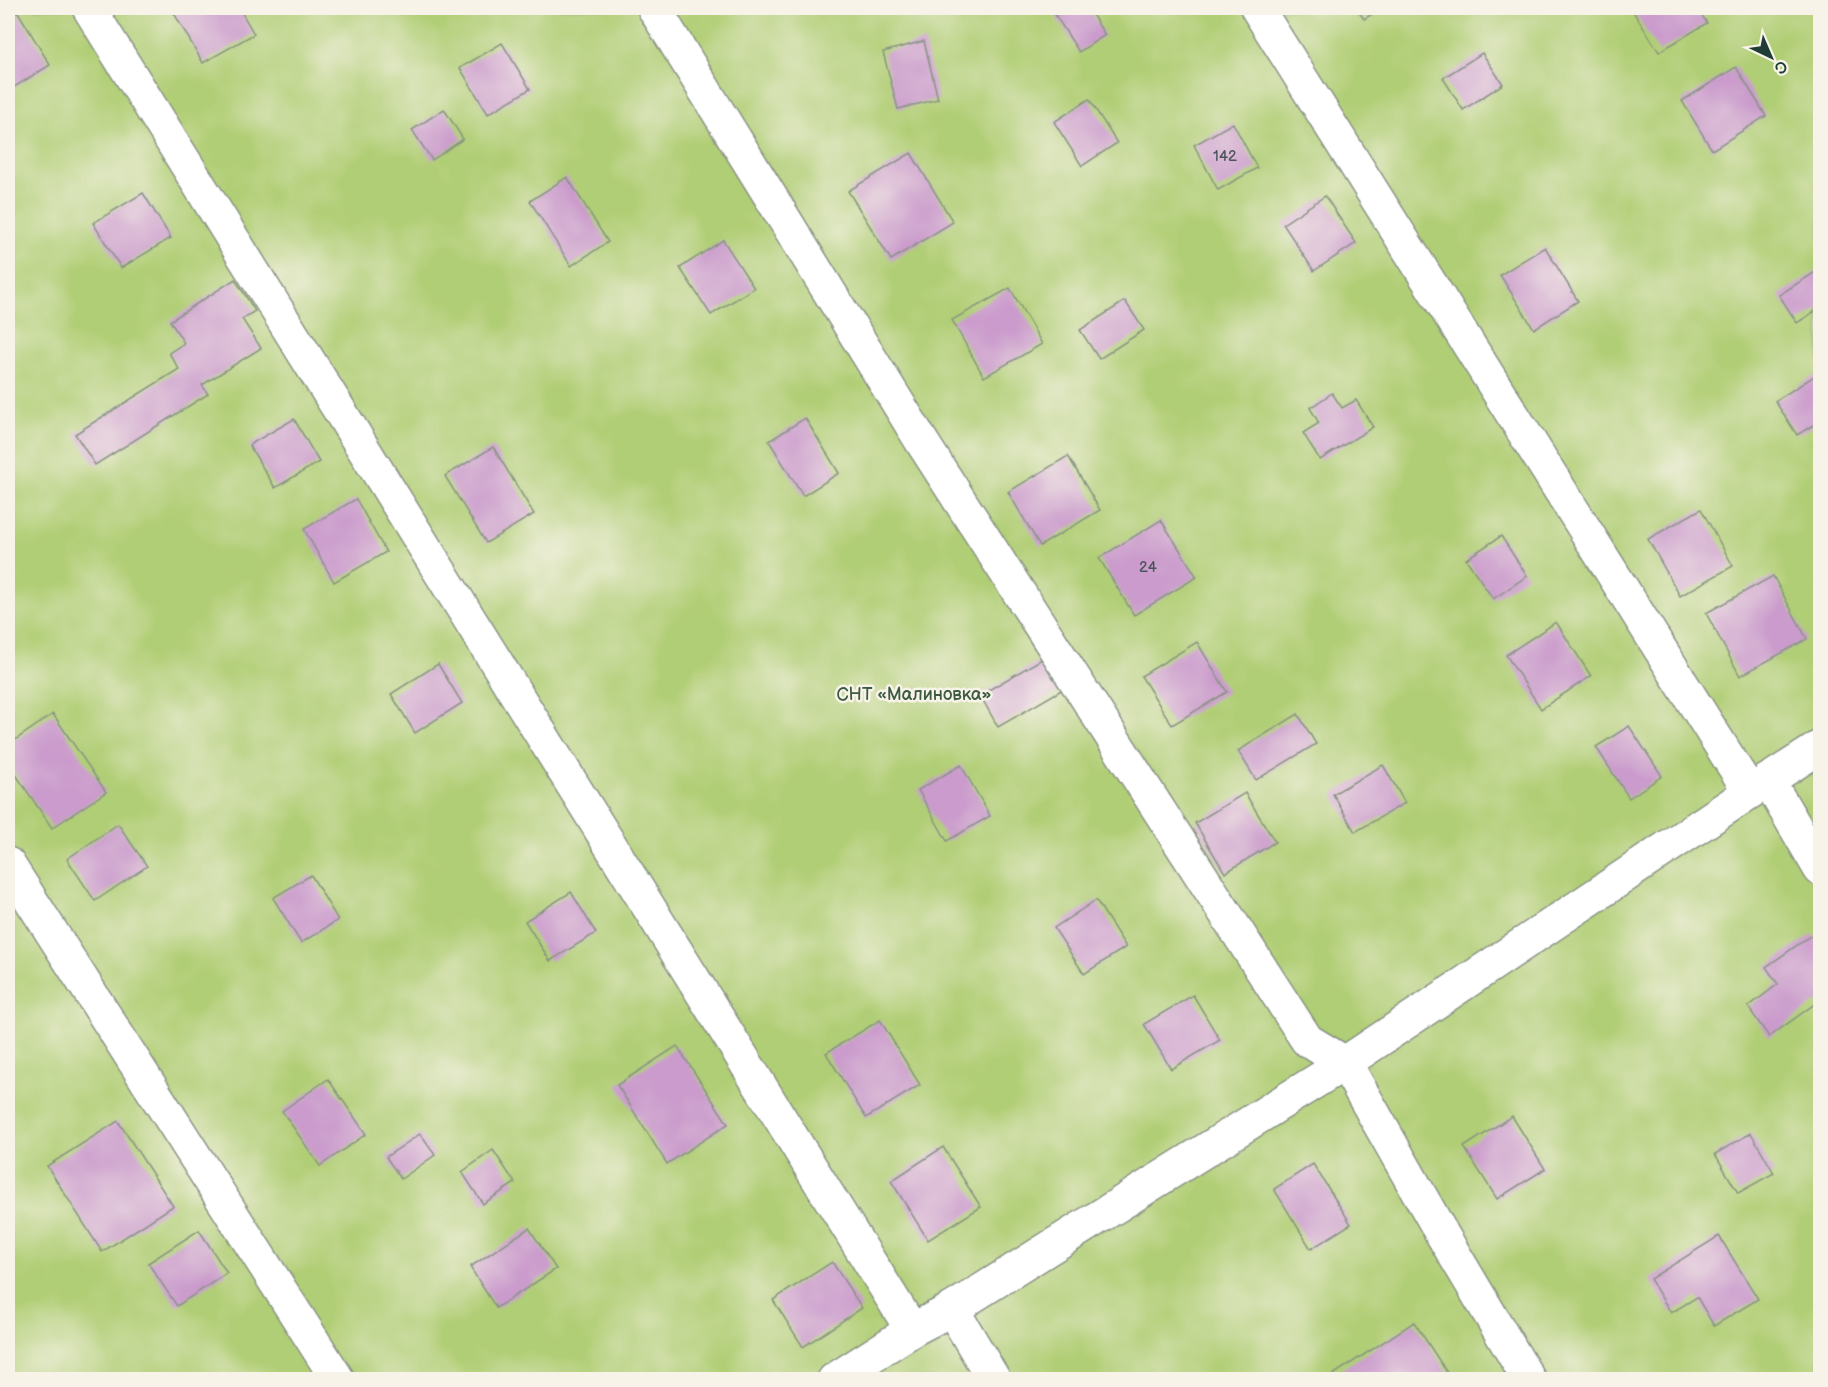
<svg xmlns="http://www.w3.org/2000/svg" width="1828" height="1387" font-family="'Balsamiq Sans',sans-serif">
  <rect width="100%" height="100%" fill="#f7f3e8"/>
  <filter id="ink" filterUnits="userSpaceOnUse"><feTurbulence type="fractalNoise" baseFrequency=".0167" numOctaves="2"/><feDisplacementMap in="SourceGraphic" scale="12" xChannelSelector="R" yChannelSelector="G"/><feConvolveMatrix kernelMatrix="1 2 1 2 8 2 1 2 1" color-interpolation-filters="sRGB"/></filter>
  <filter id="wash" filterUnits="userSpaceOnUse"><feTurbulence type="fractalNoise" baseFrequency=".008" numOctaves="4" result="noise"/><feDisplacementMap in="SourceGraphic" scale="24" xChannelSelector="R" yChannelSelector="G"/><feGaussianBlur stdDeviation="1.35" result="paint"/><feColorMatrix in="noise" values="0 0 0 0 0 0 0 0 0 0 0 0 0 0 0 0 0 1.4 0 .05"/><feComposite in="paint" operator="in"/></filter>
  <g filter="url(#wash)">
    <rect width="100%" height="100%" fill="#f3e9d3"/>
    <rect fill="#b0ce75" stroke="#688654" stroke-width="1.5" x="8" y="8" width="1812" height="1371"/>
    <g id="blocks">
      <g fill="#ca9bcc">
        <path d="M171,8h68l15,26 -51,29z"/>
        <path d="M1066,8h22l17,27 -26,17 -24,-37z"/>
        <path d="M1356,8h26l-18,11z"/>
        <path d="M1631,8h66l10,15 -48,29z"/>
        <path d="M18,12l32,53 -42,26v-73z"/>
        <path d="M924,41l14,58 -40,10 -15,-57z"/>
        <path d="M502,43l28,46 -42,25 -28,-46z"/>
        <path d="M1482,53l21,31 -40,26 -20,-32z"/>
        <path d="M1736,67l30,49 -54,34 -30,-49z"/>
        <path d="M1089,99l28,44 -35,23 -28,-44z"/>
        <path d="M444,109l19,30 -31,21 -20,-30z"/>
        <path d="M1233,123l24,45 -39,22 -24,-45z"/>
        <path d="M911,153l42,69 -62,38 -43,-69z"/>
        <path d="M567,177l41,65 -37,24 -41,-65z"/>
        <path d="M143,193l28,45 -50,30 -28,-45z"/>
        <path d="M1325,196l31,47 -42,28 -31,-47z"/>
        <path d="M723,240l31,48 -43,27 -31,-47z"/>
        <path d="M1545,247l33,54 -44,28 -34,-54z"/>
        <path d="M1820,269v39l-23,15 -18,-28z"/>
        <path d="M235,279l20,32 -13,8 19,29 -59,37 6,9 -113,71 -20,-31 104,-65 -10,-16 15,-10 -14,-22z"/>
        <path d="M1010,288l32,56 -58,33 -32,-57z"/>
        <path d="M1125,301l19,29 -45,29 -19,-29z"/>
        <path d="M1816,375l4,7v39l-23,14 -22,-34z"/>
        <path d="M1332,393l10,15 14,-8 17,27 -53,33 -17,-27 16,-10 -9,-15z"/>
        <path d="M805,418l34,55 -36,23 -34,-55z"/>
        <path d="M294,419l25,43 -44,26 -26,-43z"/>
        <path d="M493,447l41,67 -48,29 -41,-67z"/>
        <path d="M1068,456l32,54 -60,36 -32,-54z"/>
        <path d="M356,499l30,53 -52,30 -30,-53z"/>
        <path d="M1701,509l32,57 -53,30 -32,-57z"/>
        <path d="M1161,520l36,57 -63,38 -35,-57z"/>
        <path d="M1501,536l26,40 -34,23 -27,-40z"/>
        <path d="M1773,576l34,63 -67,37 -34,-63z"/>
        <path d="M1556,622l35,54 -50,33 -35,-54z"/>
        <path d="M1197,642l30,50 -55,33 -31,-49z"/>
        <path d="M1047,656l18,32 -67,39 -18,-32z"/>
        <path d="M438,664l24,39 -47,30 -24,-39z"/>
        <path d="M53,714l53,78 -54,36 -44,-65v-18z"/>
        <path d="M1298,714l18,30 -60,36 -18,-29z"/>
        <path d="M1629,726l33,50 -33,22 -33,-51z"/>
        <path d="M961,765l29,51 -43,25 -29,-51z"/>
        <path d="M1383,765l22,38 -50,29 -22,-38z"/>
        <path d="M1245,793l30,49 -50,31 -30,-50z"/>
        <path d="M118,824l29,42 -52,35 -28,-42z"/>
        <path d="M311,875l27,45 -37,23 -28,-45z"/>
        <path d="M571,892l25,41 -46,28 -25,-40z"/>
        <path d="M1096,900l30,47 -42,27 -30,-46z"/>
        <path d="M1813,934l7,10v56l-51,37 -21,-30 30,-23 -12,-17z"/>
        <path d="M1193,995l27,45 -49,29 -27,-45z"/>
        <path d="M880,1020l40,65 -54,33 -40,-65z"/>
        <path d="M677,1046l51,78 -61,40 -50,-79z"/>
        <path d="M328,1079l38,55 -46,32 -38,-55z"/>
        <path d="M1512,1116l33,53 -48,30 -33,-52z"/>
        <path d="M118,1121l55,85 -71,46 -55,-86z"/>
        <path d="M1751,1133l23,40 -36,20 -23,-39z"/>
        <path d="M420,1134l15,21 -34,24 -15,-22z"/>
        <path d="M943,1147l38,60 -53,33 -37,-59z"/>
        <path d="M493,1150l22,33 -32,21 -21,-32z"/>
        <path d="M1313,1164l38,60 -40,25 -37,-60z"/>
        <path d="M529,1228l27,41 -60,39 -26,-41z"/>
        <path d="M199,1230l28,43 -50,33 -29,-43z"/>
        <path d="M1719,1236l39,63 -44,27 -17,-29 -26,16 -21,-34z"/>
        <path d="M832,1262l30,46 -59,39 -30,-47z"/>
        <path d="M1414,1322l36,55 -4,3h-121z"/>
      </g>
    </g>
  </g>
  <g filter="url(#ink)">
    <use href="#blocks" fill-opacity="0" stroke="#899384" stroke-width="1.5"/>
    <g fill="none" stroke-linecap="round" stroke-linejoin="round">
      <g stroke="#899384" stroke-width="36">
        <g id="street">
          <path d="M89,8l823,1322"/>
          <path d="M654,8l268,434 385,598 38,23 97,171 87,146"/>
          <path d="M1257,8l493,784"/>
          <path d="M1768,780l52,89"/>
          <path d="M8,864l330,516"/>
          <path d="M952,1309l42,71"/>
          <path d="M834,1380l78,-50 40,-21 393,-246 405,-271 70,-45"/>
        </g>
      </g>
      <use href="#street" stroke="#fff" stroke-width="33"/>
    </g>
  </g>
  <g text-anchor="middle" stroke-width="5" stroke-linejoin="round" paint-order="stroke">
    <g font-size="15" fill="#4a545a">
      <text x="1225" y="161">142</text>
      <text x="1148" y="572">24</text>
    </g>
    <g font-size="18" fill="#3c5a41" stroke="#f7f3e8">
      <text x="914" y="700">СНТ «Малиновка»</text>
    </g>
  </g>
  <rect width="1828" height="1387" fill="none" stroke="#f7f3e8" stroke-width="30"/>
  <g transform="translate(1771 57) rotate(136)" stroke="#f7f3e8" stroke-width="4.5" paint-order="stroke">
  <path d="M0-4.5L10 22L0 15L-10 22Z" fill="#1f3d34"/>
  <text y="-9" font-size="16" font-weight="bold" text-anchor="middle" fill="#1f3d34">С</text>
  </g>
</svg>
